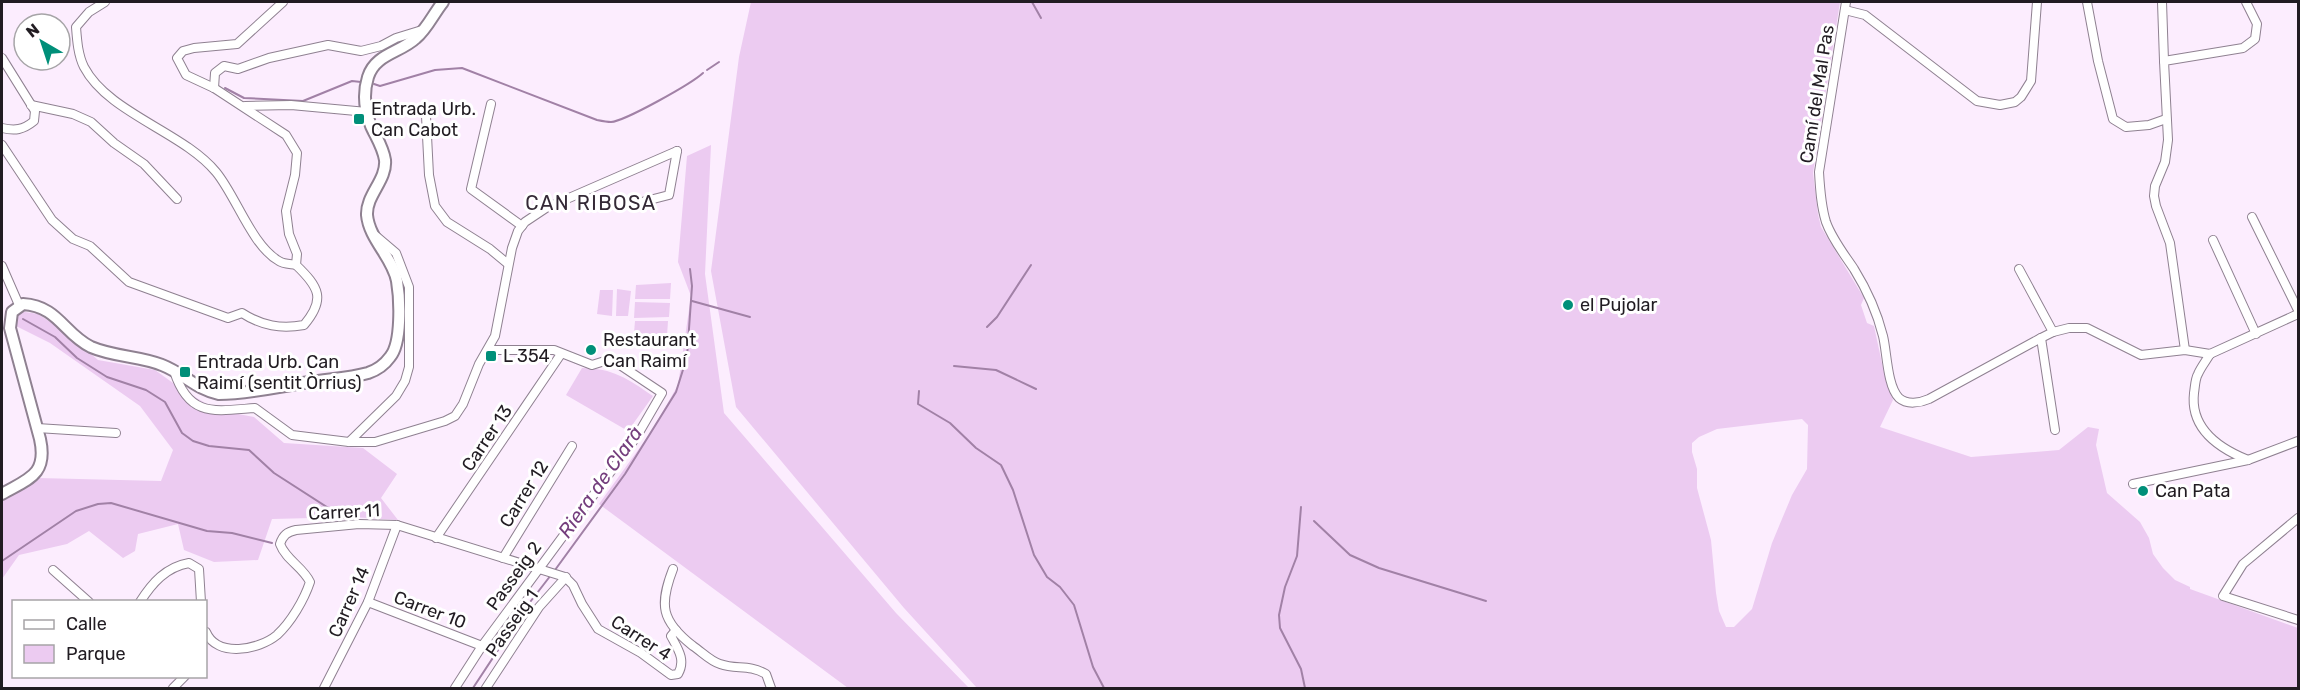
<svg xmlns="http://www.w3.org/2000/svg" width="2300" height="690" font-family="Rubik,sans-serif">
  <rect width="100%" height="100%" fill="#fcedfe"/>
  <g fill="#eccbf1" fill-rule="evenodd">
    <path d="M751,2h1089l-27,171 5,41 3,13 43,71 -3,7 6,18 7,3 12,56 7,18 -13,27 91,30 88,-7 29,-23 11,2 -3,16 11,48 33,29 9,16 4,16 10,14 12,12 15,7v2l108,39v60h-1321l-73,-80 -168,-201 -25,-136 28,-214zM1802,419l6,6 -1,44 -15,26 -20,48 -20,66 -18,18h-8l-7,-16 -3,-18 -5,-53 -14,-52v-19l-5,-17v-9l7,-6 18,-8z"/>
    <path d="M711,145l-6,129 19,139 172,200 73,75h-121l-249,-184 52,-72 27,-47 13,-89 -13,-34 9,-106z"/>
    <path d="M671,283l-1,16h-35l1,-14z"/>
    <path d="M617,289l14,2 -3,25h-12z"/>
    <path d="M600,290h13l-1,26 -15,-2z"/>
    <path d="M635,302l35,1 -1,14 -35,1z"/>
    <path d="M19,311l19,3 28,18 32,28 57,10 25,18 37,22 37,7 30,26 79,5 34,26 -16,24 17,22 -46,-3 -80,2 -14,41 -44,2 -30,-12 -6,-26 -40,10 -3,17 -12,7 -34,-27 -22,13 -48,11 -17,24v-81l36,-20 123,3 12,-31 -33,-44 -90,-63 -34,-17z"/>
    <path d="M635,321h33l-1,15 -33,-3z"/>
    <path d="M582,368c31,0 46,11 71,28l-25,35 -62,-36z"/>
  </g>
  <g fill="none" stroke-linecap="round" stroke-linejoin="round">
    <g stroke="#a181a6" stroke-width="2">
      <path d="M1032,2l9,16"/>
      <path d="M707,70l12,-8"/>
      <path d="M374,84l6,2 55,-16 27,-2 135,52c5,1 10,2 14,2 14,-1 80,-38 92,-49"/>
      <path d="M225,88l19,10 59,3 49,-20 9,1"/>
      <path d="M692,301l58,16"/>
      <path d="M23,319l32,18 22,21 30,19 39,13 19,12 17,31 11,8 16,5 40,4 25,23 73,47"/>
      <path d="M987,327l10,-10 34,-52"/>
      <path d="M954,366l42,4 40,19"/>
      <path d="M919,391l-1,13 32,19 26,25 25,17 12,25 21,65 13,22 13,10 14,18 19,62 11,21"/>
      <path d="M1301,507l-4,49 -12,31 -6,28 1,13 21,41 4,19"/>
      <path d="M1314,521l36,34 29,13 107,33"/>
      <path d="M2,561l74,-50 22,-7 13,-1 96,28 25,2 40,10"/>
      <path d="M555,570l70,-96 51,-82 11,-35 5,-71 -2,-17"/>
      <path d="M473,688l54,-82 24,-31"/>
    </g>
    <g stroke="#8f8191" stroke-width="10">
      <g id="minor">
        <path d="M105,2l-16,10 -13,15c1,13 2,28 8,40 24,46 99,65 132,105 20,24 36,74 63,89 4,3 12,3 17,4"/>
        <path d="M1846,2l-27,170c1,17 2,34 7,50 6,17 18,32 28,47 13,21 23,43 29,67 4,16 4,50 16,62 8,7 21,5 30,1l112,-61 12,-6 16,-4h18l54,27 44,-5 25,4"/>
        <path d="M2087,2l11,59 15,58 13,8 23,-2 17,-6"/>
        <path d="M2162,2l2,59"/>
        <path d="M1845,10l20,5 112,86 23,4 15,-3 6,-5 10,-16 6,-79"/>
        <path d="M2,58l33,53 -1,10c-11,9 -19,10 -32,7"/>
        <path d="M214,88l1,-15 9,-7 14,3 31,-11 59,-13 33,6 20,-5 15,-8 26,-8"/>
        <path d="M491,104l-20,85 51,37"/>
        <path d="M31,105l42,9 18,8 23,21 30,21 33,35"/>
        <path d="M245,106l46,-1 76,7 15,-3h34l5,2 5,5 3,59 6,31 12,16 43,27 18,15"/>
        <path d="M2,145l50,75 21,19 17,7 39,36 99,36 14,-5c20,13 39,16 62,12 22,-26 15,-38 -8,-60l1,-11 -8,-20 -3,-23 9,-36 2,-22 -11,-18 -72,-47 -28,-13 -9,-17 6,-7 11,-3 43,-4 46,-42"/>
        <path d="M630,205l39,-10 8,-44"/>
        <path d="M2252,217l46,93"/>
        <path d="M2213,240l43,94"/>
        <path d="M2,266l17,39"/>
        <path d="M2019,269l34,63"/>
        <path d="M2041,338l14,92"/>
        <path d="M2185,350l-15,-107 -14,-37 -2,-10 1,-10 10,-24 3,-22 -4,-79 79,-13 12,-9 2,-15 -11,-22"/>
        <path d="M2210,354c-4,7 -9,13 -12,20 -3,5 -3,13 -4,19 -4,35 24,55 54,67"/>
        <path d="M2210,354l88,-40"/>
        <path d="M174,371c15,47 41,40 81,37l37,27 57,7h26l70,-21 10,-5 8,-12 16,-40 16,-28 17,-88 6,-17 7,-9 21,-14 131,-57"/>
        <path d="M37,428l79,5"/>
        <path d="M349,442l47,-46 9,-15 4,-14v-80l-13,-34 -20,-17"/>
        <path d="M2133,484l115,-24 50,-19"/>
        <path d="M2298,518l-55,46 -20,32 75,24"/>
        <path d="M436,538l125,-184"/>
        <path d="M503,558l69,-112"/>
        <path d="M673,569c-14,36 -12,52 20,77 9,6 17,15 27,18 17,6 28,0 46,10l5,14"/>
        <path d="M53,570l36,32"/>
        <path d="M140,602c12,-19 26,-35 49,-39l10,6 2,33"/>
        <path d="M368,602l114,44"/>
        <path d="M206,632c11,26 53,18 71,3 14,-13 27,-35 33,-53 -7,-15 -24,-22 -30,-38 3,-9 7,-12 16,-14l63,-6 38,1 168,52 8,8 9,19 16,25 43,24 30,22 7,-1c8,-14 0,-25 -7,-38l5,-6"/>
        <path d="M173,688l12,-12"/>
        <path d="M324,688l44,-86 29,-77"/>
        <path d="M455,688l27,-42 155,-210 25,-43 -51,-34 -19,6 -38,-15h-66"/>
        <path d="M486,688l53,-81 27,-30"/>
      </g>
    </g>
    <g stroke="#8f8191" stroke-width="14">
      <path id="tertiary" d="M2,494c26,-15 46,-19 38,-55l-30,-111 2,-16 11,-8c35,2 41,30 68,43 23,10 49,9 71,18 21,8 35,25 57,29 30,0 61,-8 91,-12 19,-3 40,-4 58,-9 9,-3 17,-9 22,-16 12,-14 10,-58 7,-76 -4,-23 -28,-42 -30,-66 -1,-20 20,-35 18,-55 -2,-13 -9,-23 -14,-34 -6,-15 -8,-33 -3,-49 7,-23 32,-24 48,-39 11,-9 18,-25 27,-36"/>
    </g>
    <use href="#minor" stroke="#fff" stroke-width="8"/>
    <use href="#tertiary" stroke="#fff" stroke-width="10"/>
  </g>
  <g fill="#008f79" stroke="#fff" stroke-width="2">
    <rect x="353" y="113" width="12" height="12" rx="3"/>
    <circle cx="1568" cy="305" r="6"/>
    <circle cx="591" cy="350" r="6"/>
    <rect x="485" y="350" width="12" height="12" rx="3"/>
    <rect x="179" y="366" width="12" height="12" rx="3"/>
    <circle cx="2143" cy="491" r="6"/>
  </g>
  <g text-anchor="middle" stroke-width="6" stroke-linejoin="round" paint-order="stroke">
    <g font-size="18" fill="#211c22" stroke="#fff">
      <text transform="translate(1817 94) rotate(-81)" y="6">Camí del Mal Pas</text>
      <text transform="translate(487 438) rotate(-56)" y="6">Carrer 13</text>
      <text transform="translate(524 494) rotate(-58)" y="6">Carrer 12</text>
      <text transform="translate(344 512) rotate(-3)" y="6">Carrer 11</text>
      <text transform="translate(514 576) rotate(-54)" y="6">Passeig 2</text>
      <text transform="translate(349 602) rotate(-66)" y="6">Carrer 14</text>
      <text transform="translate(430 610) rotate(21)" y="6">Carrer 10</text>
      <text transform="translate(512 623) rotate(-55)" y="6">Passeig 1</text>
      <text transform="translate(641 638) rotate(33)" y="6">Carrer 4</text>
    </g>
    <g font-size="18" fill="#211c22" stroke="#fff" text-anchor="start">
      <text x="371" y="115">Entrada Urb.<tspan x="371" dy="21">Can Cabot</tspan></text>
      <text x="1580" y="311">el Pujolar</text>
      <text x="603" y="346">Restaurant<tspan x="603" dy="21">Can Raimí</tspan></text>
      <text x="503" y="362">L 354</text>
      <text x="197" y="368">Entrada Urb. Can<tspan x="197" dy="21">Raimí (sentit Òrrius)</tspan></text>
      <text x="2155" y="497">Can Pata</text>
    </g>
    <g font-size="20" letter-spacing="1.5" fill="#342936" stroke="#fff">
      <text x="591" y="210">CAN RIBOSA</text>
    </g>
    <g font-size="20" font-style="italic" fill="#743e7d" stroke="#fff">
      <text transform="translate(600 482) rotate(-55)" y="7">Riera de Clarà</text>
    </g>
  </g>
  <rect width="2300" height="690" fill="none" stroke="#211c22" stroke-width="6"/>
  <rect x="12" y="600" width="195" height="78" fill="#ffffff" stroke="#a6a4a7" stroke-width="1.5"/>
  <rect x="24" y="620" width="30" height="9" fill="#ffffff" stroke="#a6a4a7" stroke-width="1.5"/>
  <text x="66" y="630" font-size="18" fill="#211c22">Calle</text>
  <rect x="24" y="645" width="30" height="18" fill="#eccbf1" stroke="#a6a4a7" stroke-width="1.5"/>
  <text x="66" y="660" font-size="18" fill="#211c22">Parque</text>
  <g transform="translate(42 42) rotate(321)"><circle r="28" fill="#ffffff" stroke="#a6a4a7" stroke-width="1.5"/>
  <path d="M0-4.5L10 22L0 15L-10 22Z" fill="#008f79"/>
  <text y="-9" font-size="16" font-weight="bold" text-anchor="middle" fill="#211c22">N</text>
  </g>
</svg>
